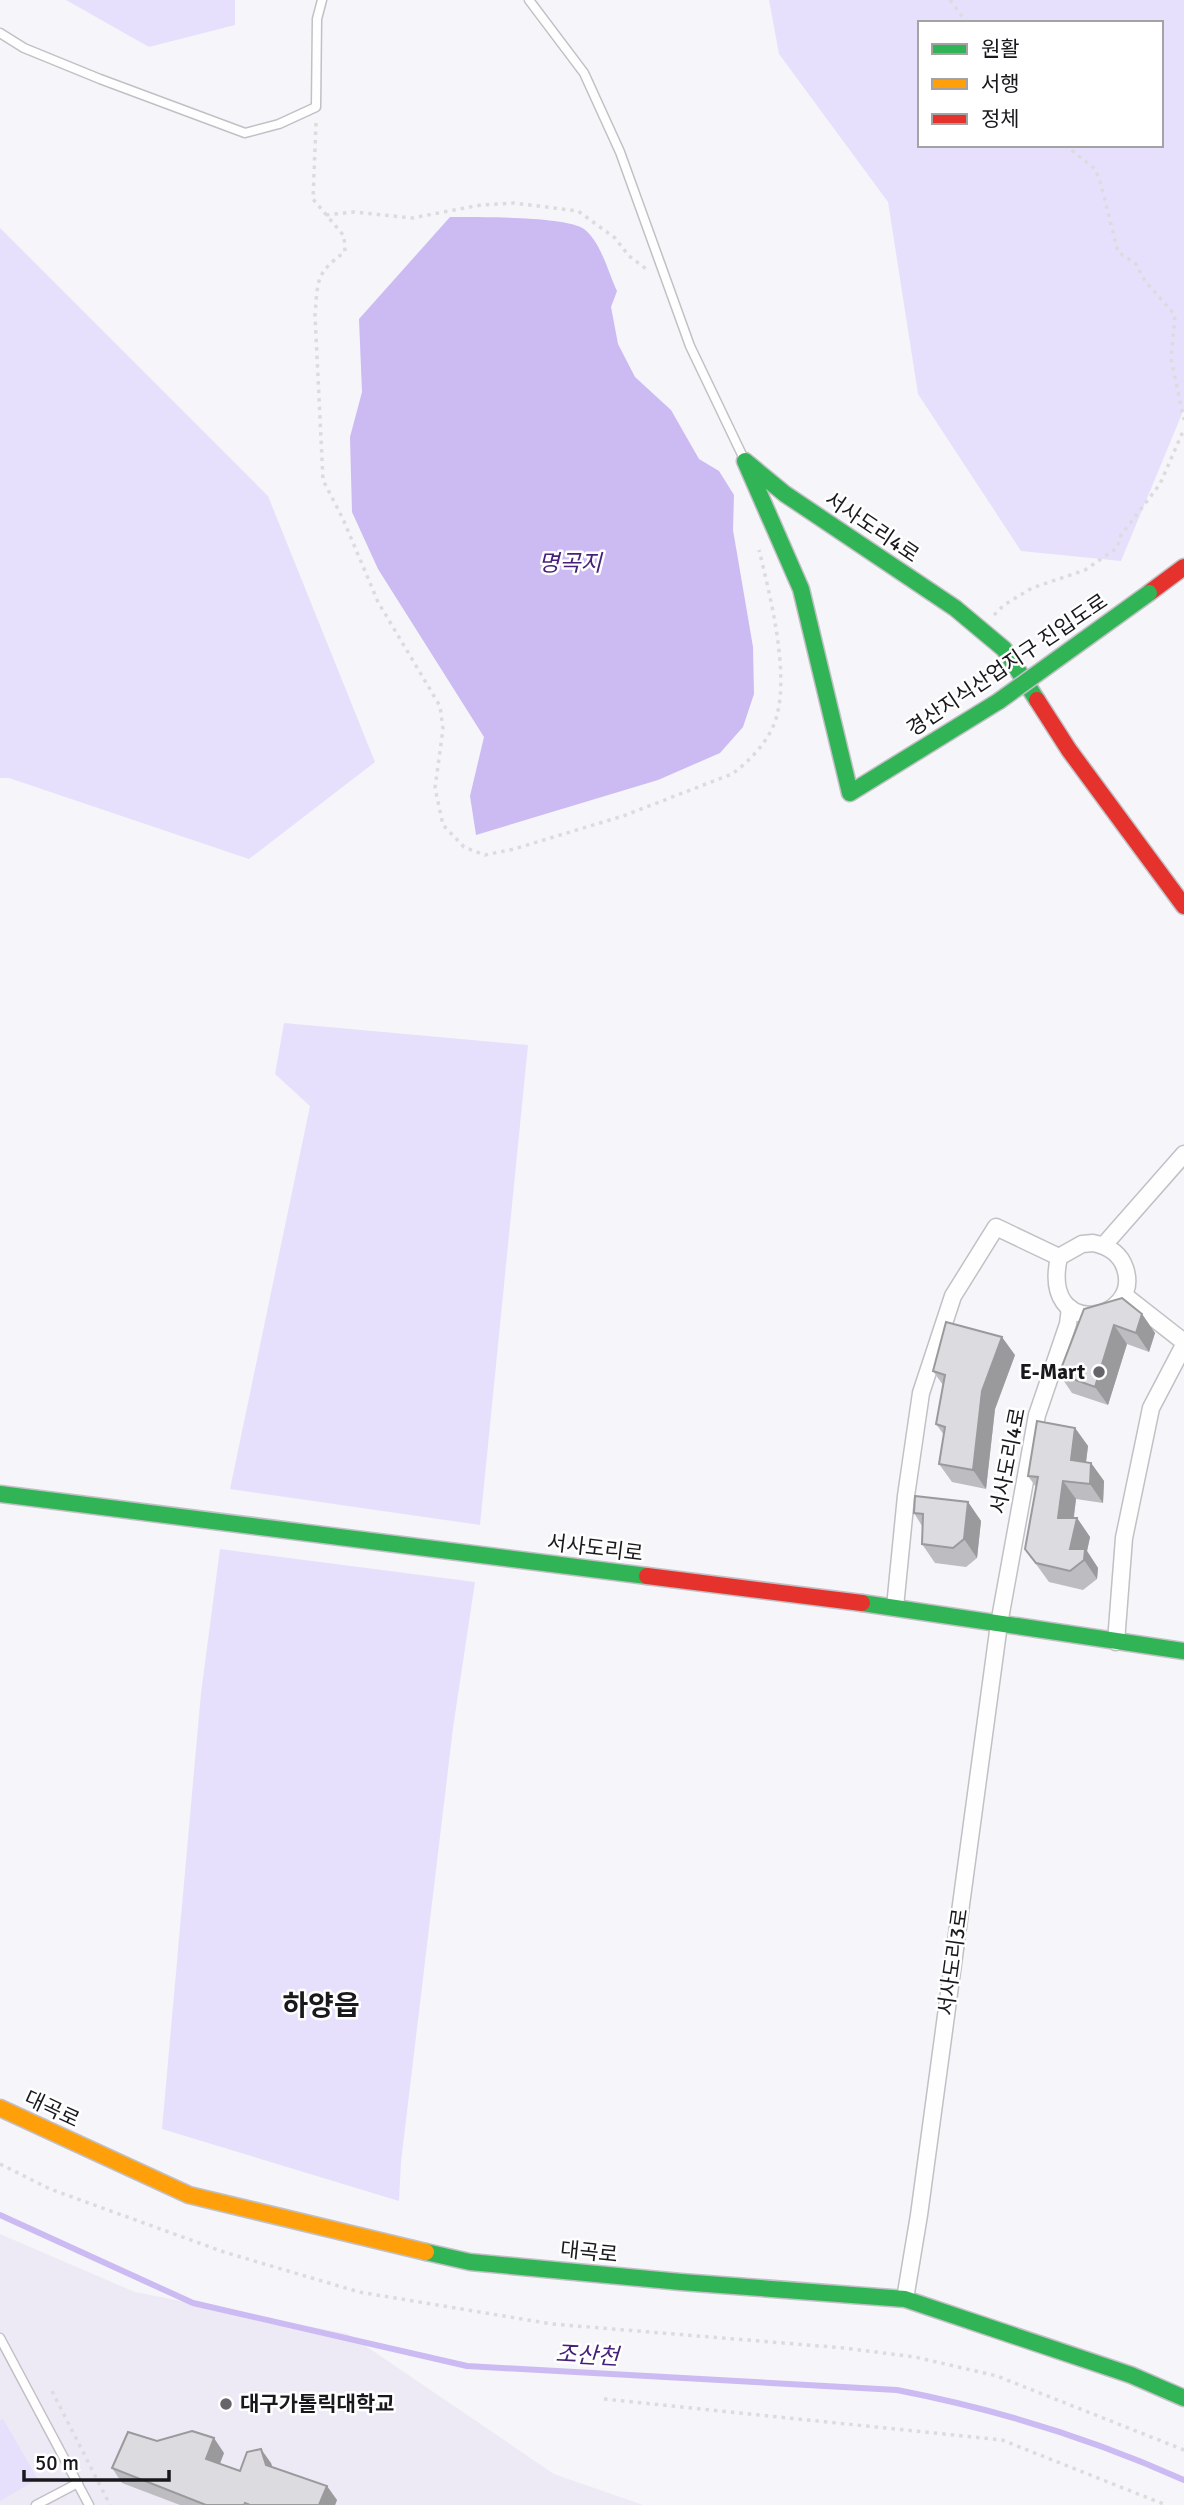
<svg xmlns="http://www.w3.org/2000/svg" width="1184" height="2505" font-family="Signika,'Noto Sans KR',sans-serif">
  <rect width="100%" height="100%" fill="#f6f5fa"/>
  <path fill="#edeaf6" d="M0,2234l135,58 213,42 206,140 89,31h-643z"/>
  <g fill="#e7e0fc" fill-rule="evenodd">
    <path d="M66,0h169v25l-86,22z"/>
    <path d="M769,0h415v409l-63,152 -100,-10 -103,-157 -30,-192 -109,-148zM920,23h241v122h-241z"/>
    <path d="M0,228l268,268 107,266 -126,97 -240,-81h-9z"/>
    <path d="M284,1023l244,22 -48,480 -250,-36 80,-383 -35,-32z"/>
    <path d="M220,1549l255,33 -22,146 -52,434 -2,39 -237,-72 39,-436z"/>
    <path d="M3,2419l35,60 -38,22v-81z"/>
  </g>
  <path fill="#ccbaf2" d="M450,217c25,0 117,-1 134,12 17,13 24,43 33,62l-6,16 7,37 17,33 36,33 28,49 20,12 15,24 -1,35 20,117 1,47 -11,33 -23,26 -62,27 -182,55 -6,-39 14,-59 -106,-168 -26,-57 -2,-75 12,-45 -3,-73z"/>
  <g fill="none" stroke-linecap="round" stroke-linejoin="round">
    <path stroke="#ccbaf2" stroke-width="6" d="M0,2215l193,88 274,63 430,24c98,19 196,49 287,90"/>
    <g stroke="#c1c0c5" stroke-width="11">
      <g id="lane">
        <path d="M529,0l55,73 36,79 70,194 54,113"/>
        <path d="M0,33l24,15 76,31 145,54 34,-9 37,-17 1,-88 5,-19"/>
        <path d="M0,2338l89,167"/>
        <path d="M36,2505l42,-22"/>
      </g>
    </g>
    <g stroke="#c1c0c5" stroke-width="19">
      <g id="street">
        <path d="M1093,1243c15,3 27,10 32,25 18,54 -85,74 -66,-11l23,-13z"/>
        <path d="M1104,1245l80,-91"/>
        <path d="M1124,1295l60,47"/>
        <path d="M895,1607l11,-111 15,-103 32,-97 43,-69 63,30"/>
        <path d="M1116,1642l8,-104 27,-130 33,-63"/>
        <path d="M905,2299l14,-84 80,-591 38,-209 31,-91 2,-16"/>
      </g>
    </g>
    <g stroke="#c1c0c5" stroke-width="19">
      <g id="fast">
        <path d="M999,701l-149,92 -49,-204 -56,-128 40,33 170,114 49,41 33,51"/>
        <path d="M0,1494l647,82"/>
        <path d="M862,1603l322,48"/>
        <path d="M426,2252l44,10 211,20 224,17 226,76 53,23"/>
      </g>
    </g>
    <g stroke="#c1c0c5" stroke-width="19">
      <path id="slow" d="M0,2108l189,87 237,57"/>
    </g>
    <g stroke="#c1c0c5" stroke-width="19">
      <g id="jam">
        <path d="M1149,593l35,-26"/>
        <path d="M1037,700l32,50 115,156"/>
        <path d="M647,1576l215,27"/>
      </g>
    </g>
    <g stroke="#dcdcde" stroke-width="3.5" stroke-dasharray="3.5 5" stroke-linecap="butt">
      <path d="M950,0l17,23"/>
      <path d="M316,123l-3,76 31,37 1,16c-30,21 -27,29 -30,63l8,165 20,39 35,83 62,104 3,23 -8,59 8,37 21,22 21,8 29,-6 109,-33 109,-42c19,-14 39,-35 45,-59 12,-45 -7,-120 -18,-165"/>
      <path d="M1065,145l30,24 5,12 18,71 18,12 9,17 30,34 -4,44 13,61"/>
      <path d="M326,215l28,-3 58,6 69,-13 33,-2 64,8 37,27 14,18 20,15"/>
      <path d="M994,615l10,-10 28,-17 53,-18 32,-22 4,-13 39,-51 24,-55"/>
      <path d="M0,2164l50,25 174,63 135,40 193,32 292,24 71,9 82,19 187,74"/>
      <path d="M52,2391l58,114"/>
      <path d="M604,2399l398,41 164,65"/>
    </g>
    <use href="#lane" stroke="#fefefe" stroke-width="8"/>
    <use href="#street" stroke="#fefefe" stroke-width="16"/>
    <use href="#fast" stroke="#30b455" stroke-width="16"/>
    <use href="#slow" stroke="#ff9f0a" stroke-width="16"/>
    <use href="#jam" stroke="#e5322d" stroke-width="16"/>
    <g stroke="#c1c0c5" stroke-width="19" stroke-linecap="butt">
      <path id="fast-bridge" d="M999,701l150,-108"/>
    </g>
    <use href="#fast-bridge" stroke="#30b455" stroke-width="16"/>
  </g>
  <g fill="#bdbcc0">
    <path d="M1084,1309l58,5 13,19 -6,19 -22,-8 -19,61 -36,-12 -13,-19z"/>
    <path d="M1015,1355l-20,54 -9,80 -34,-7 -13,-18 5,-29 -8,-11 7,-39 -10,-14z"/>
    <path d="M1075,1428l13,18 -2,16 5,1 13,18 -1,22 -27,-4 -2,19h3l13,19 -3,14 11,17 -1,11 -14,11 -34,-8 -24,-33 11,-62 -8,-11z"/>
    <path d="M968,1502l13,19 -4,37 -11,9 -31,-4 -13,-19v-18l-8,-13z"/>
    <path d="M224,2453l-4,11 20,7 31,-8 1,4 65,33 -2,5h-155l-58,-22 -10,-15z"/>
  </g>
  <g fill="#9a999c">
    <path d="M1142,1314l13,19 -6,19 -13,-19z"/>
    <path d="M1114,1325l13,19 -19,61 -13,-18z"/>
    <path d="M1002,1337l13,18 -20,54 -9,80 -13,-19 9,-79z"/>
    <path d="M1075,1428l13,18 -4,32 -13,-18z"/>
    <path d="M1091,1463l13,18 -1,22 -13,-19z"/>
    <path d="M1063,1481l13,18 -5,37 -13,-18z"/>
    <path d="M968,1502l13,19 -4,37 -13,-19z"/>
    <path d="M1077,1518l13,19 -3,14 11,17 -1,11 -13,-19 -14,-11z"/>
    <path d="M214,2438l10,15 -8,20 -10,-14z"/>
    <path d="M261,2449l10,14 5,16 -10,-14z"/>
    <path d="M327,2486l10,14 -2,5h-16z"/>
  </g>
  <g fill="#dcdbdf" stroke="#9a999c" stroke-width="2">
    <path d="M1122,1298l20,16 -6,19 -22,-8 -19,62 -36,-13 25,-65z"/>
    <path d="M946,1322l56,15 -20,54 -9,79 -34,-6 6,-37 -9,-3 9,-49 -12,-4z"/>
    <path d="M1037,1421l38,7 -4,32 20,3 -1,21 -27,-3 -5,37h19l-7,31h15l-1,11 -14,11 -34,-8 -11,-14 13,-72 -10,-1z"/>
    <path d="M915,1496l53,6 -4,37 -11,9 -31,-4 1,-30 -9,-1z"/>
    <path d="M192,2431l22,7 -8,21 34,12 7,-19 14,-3 5,16 61,21 -8,19h-69l-5,-2 -1,2h-38l-94,-37 16,-36 29,9z"/>
  </g>
  <g fill="#66656a" stroke="#fff" stroke-width="2.5">
    <circle cx="1099" cy="1372" r="7"/>
    <circle cx="226" cy="2404" r="7"/>
  </g>
  <g text-anchor="middle" stroke-width="5" stroke-linejoin="round" paint-order="stroke">
    <g font-size="21" fill="#19181c" stroke="#fff">
      <text transform="translate(872 527) rotate(34)" y="7">서사도리4로</text>
      <text transform="translate(1007 665) rotate(-34)" y="7">경산지식산업지구 진입도로</text>
      <text transform="translate(1008 1461) rotate(-79)" y="7">서사도리4로</text>
      <text transform="translate(595 1548) rotate(7)" y="7">서사도리로</text>
      <text transform="translate(953 1962) rotate(-82)" y="7">서사도리3로</text>
      <text transform="translate(52 2109) rotate(25)" y="7">대곡로</text>
      <text transform="translate(589 2252) rotate(6)" y="7">대곡로</text>
    </g>
    <g font-size="21" font-weight="bold" fill="#19181c" stroke="#fff" text-anchor="end">
      <text x="1085" y="1379">E-Mart</text>
      <text x="240" y="2411" text-anchor="start">대구가톨릭대학교</text>
    </g>
    <g font-size="23" font-style="italic" fill="#462079" stroke="#fff">
      <text x="570" y="571">명곡지</text>
      <text transform="translate(587 2355) rotate(3)" y="8">조산천</text>
    </g>
    <g font-size="28" font-weight="bold" fill="#19181c" stroke="#fff">
      <text x="321" y="2015">하양읍</text>
    </g>
  </g>
  <rect x="918" y="21" width="245" height="126" fill="#ffffff" stroke="#a3a3a4" stroke-width="2"/>
  <rect x="932" y="44" width="35" height="10" fill="#30b455" stroke="#a3a3a4" stroke-width="2"/>
  <text x="981" y="56" font-size="21" fill="#19181c">원활</text>
  <rect x="932" y="79" width="35" height="10" fill="#ff9f0a" stroke="#a3a3a4" stroke-width="2"/>
  <text x="981" y="91" font-size="21" fill="#19181c">서행</text>
  <rect x="932" y="114" width="35" height="10" fill="#e5322d" stroke="#a3a3a4" stroke-width="2"/>
  <text x="981" y="126" font-size="21" fill="#19181c">정체</text>
  <path d="M24 2470v10h145v-10" fill="none" stroke="#19181c" stroke-width="3.5"/>
  <text x="35" y="2470" font-size="21" fill="#19181c" stroke="#ffffff" stroke-width="5" paint-order="stroke">50 m</text>
</svg>
